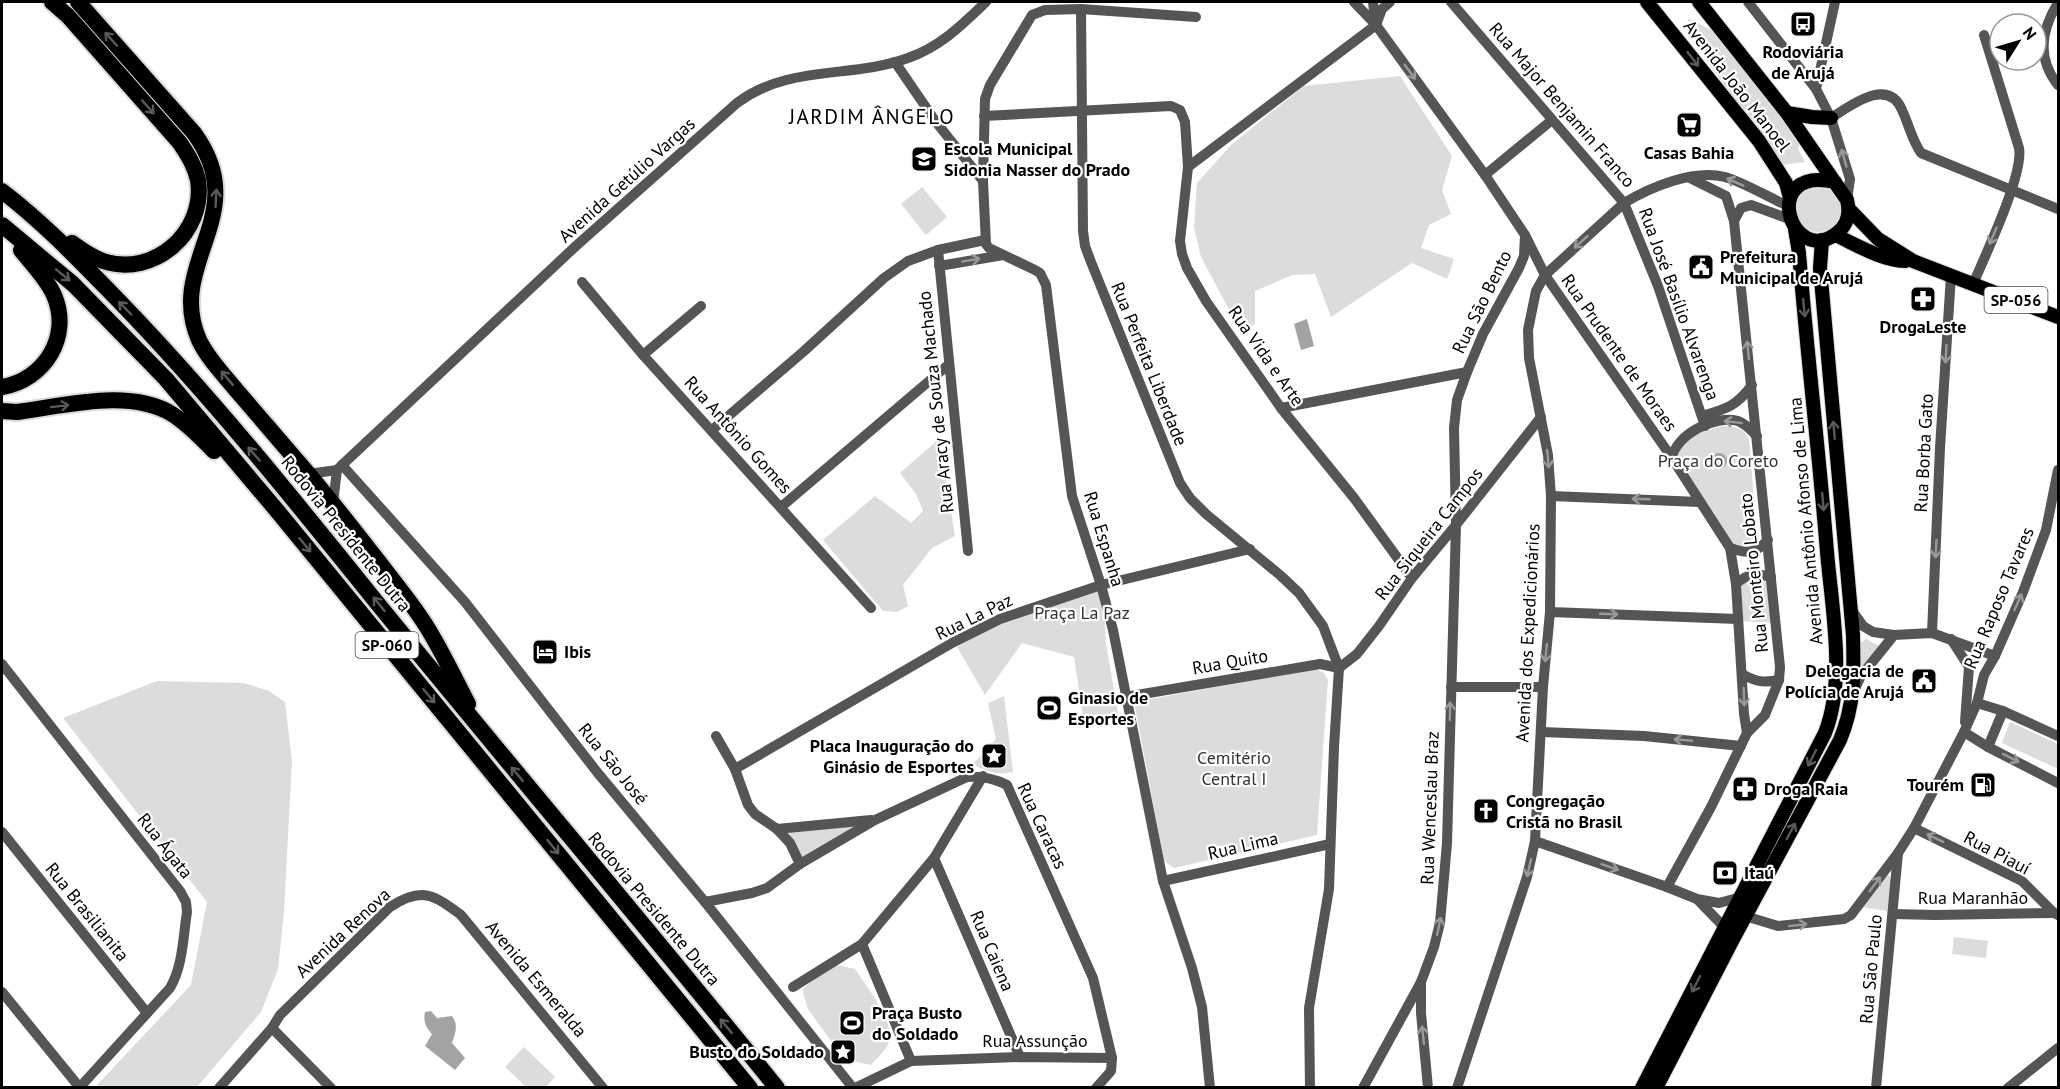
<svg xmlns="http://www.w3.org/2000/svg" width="2060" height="1089" font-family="'PT Sans',sans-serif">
  <rect width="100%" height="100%" fill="#fff"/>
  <g fill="#dcdcdc">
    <path d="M1687,18l31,15 83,108 -3,8 7,13 -23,3 -75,-104z"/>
    <path d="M1400,76l52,80 -10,34 9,24 -22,11 -8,23 33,11 -7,20 -35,-16 -81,54 -16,-43 -23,1 -37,16v33l-14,8 -40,-75 -7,-29 3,-45 34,-38 73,-59z"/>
    <circle cx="1818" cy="209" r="23"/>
    <path d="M922,187l25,30 -21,18 -25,-31z"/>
    <path d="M1722,426c12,0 21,1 27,13l8,99 -4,8 -6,3 -13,-3 -55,-86c-7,-22 28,-29 43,-34z"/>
    <path d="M939,439l16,97 -23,12 -29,37 5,21 -11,6 -14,-1 -60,-71 52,-44 36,27 12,-12 -7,-17 -16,-21z"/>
    <path d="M1748,580h19l4,43 -28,-2 -2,-36z"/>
    <path d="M1097,584l7,29 2,31 13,75 -35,4 -10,-66 -52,-14 -37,52 -28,-48 47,-27z"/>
    <path d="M1866,639l13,7 -14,23 -7,-4 -4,-17z"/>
    <path d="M1317,669l7,4 4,7 -11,155 -143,33 -10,-7 -30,-159z"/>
    <path d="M157,681l87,2 25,8 16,11 7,59 -8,151 -6,57 -17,43 -64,75h-98l-2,-2 94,-100 16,-83 -144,-184z"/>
    <path d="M1004,696l9,76c-14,3 -28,0 -40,-8l23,-25 -8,-36z"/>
    <path d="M2010,722l48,22v25l-56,-26z"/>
    <path d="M858,824l-55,34 -14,-25z"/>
    <path d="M1886,873l6,6 -5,32 -25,-4z"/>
    <path d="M1954,937l34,4 -2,17 -34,-4z"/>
    <path d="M837,965l18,4c11,17 41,54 34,73 -3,9 -12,16 -18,23l-27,-6 -36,-50 -6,-19 16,-15z"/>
    <path d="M524,1047l31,30 -9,10h-20l-21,-20z"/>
  </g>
  <g fill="#a3a3a3">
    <path d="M1307,319l7,27 -13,4 -7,-26z"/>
    <circle cx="1719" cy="461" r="8"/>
    <path d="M431,1011l6,7 15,-2c7,10 3,17 0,27l13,15 -10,12 -30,-24 7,-12c-6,-7 -9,-12 -7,-22z"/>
  </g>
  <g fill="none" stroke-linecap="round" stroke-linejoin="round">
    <g stroke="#dbdbdb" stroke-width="16">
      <g id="major">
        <path d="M1647,2l112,139 27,42 4,15"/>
        <path d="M1699,2l88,111 60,87c3,12 1,25 -10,33 -46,36 -79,-68 -2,-51"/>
        <path d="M1787,113l25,4 19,1"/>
        <path d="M1849,209l29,30 35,22 145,56"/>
        <path d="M1835,235c22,10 46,25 70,26"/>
        <path d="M1642,1088l183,-355c21,-54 7,-123 2,-181 -8,-100 -20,-199 -28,-299l-4,-24"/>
        <path d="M1656,1088l76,-147 108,-201c15,-36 14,-66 13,-105l-33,-367 2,-28"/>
      </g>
    </g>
    <g stroke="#dbdbdb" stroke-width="20">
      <g id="highway">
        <path d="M52,2l16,14 112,127c8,12 15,23 18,37 8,52 -44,98 -95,81 -12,-4 -21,-11 -31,-18"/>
        <path d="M78,2l116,131c60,82 -29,129 5,207 9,19 25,35 38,51 21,24 41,48 62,72 28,32 54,66 80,99 15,20 32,40 46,62 16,25 29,53 43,80"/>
        <path d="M2,191c42,32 80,72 117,110 92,95 176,200 259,303 132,162 267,321 399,484"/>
        <path d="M2,225l71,59 93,95 113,134 471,575"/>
        <path d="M2,387c42,-7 70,-50 52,-92 -7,-16 -22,-31 -33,-45"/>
        <path d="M2,411l15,1c48,-6 112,-24 155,2 16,10 29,24 42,37"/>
      </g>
    </g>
    <g stroke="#555" stroke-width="10">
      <path d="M1354,2l22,23 109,150 40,60 20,40 127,183 58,90 6,36 8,130 3,19"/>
      <path d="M1373,2l2,19"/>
      <path d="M1451,2l173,201 34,83 47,140"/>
      <path d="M1748,2l68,87 15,29 19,61 -3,21"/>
      <path d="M2058,3c-17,27 -21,56 0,82"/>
      <path d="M1081,9l2,222 2,15 6,16 89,221 10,15 16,16 74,61 19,18 24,33 16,42 -5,79 -5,142 -20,119 1,80"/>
      <path d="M1196,17l-115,-8 -36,1 -13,5 -42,70 -5,14 -2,82 3,63 3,4 46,22 5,3 6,12 26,211 29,89 12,45 50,251 29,87 10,39 8,81"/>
      <path d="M1376,25l6,-16 8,-7"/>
      <path d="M895,62l41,60 47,59"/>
      <path d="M1816,89l19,-87"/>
      <path d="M984,116l187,-10 9,4 5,12 3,45 -8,74 2,13 5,14 19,33 75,107 73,90 58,80"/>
      <path d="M1831,118c19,-12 57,-42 71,-8 7,15 10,30 19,43l137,56"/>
      <path d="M1188,167l188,-142"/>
      <path d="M1485,175l67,-55"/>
      <path d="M1734,221l7,-13 10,-3 38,14"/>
      <path d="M938,250l30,301"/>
      <path d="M939,266l64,-11"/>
      <path d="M582,282l61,73 228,253"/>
      <path d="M1973,284c12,-28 51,-110 46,-136l-35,-113"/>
      <path d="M643,355l58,-49"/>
      <path d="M1281,408l186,-36"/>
      <path d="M1702,416c24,-7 35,-10 50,-31"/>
      <path d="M712,430l91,-78 81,-74 24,-17 30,-11 47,-10"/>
      <path d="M1672,458c4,-24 43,-43 66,-37 8,3 13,9 19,15"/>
      <path d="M342,465l123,137 132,170 108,130 148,186"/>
      <path d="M308,474l29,-4"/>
      <path d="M1551,496l149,6"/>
      <path d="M333,503l4,-33 5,-5 235,-220 160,-142c52,-39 114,-24 171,-45 32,-11 54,-33 78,-56"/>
      <path d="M781,507l167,-142"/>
      <path d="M1730,548c18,6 25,6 38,-8"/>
      <path d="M1736,584c12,-11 20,-11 35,-7"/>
      <path d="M1851,609l12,17 10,6 21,3 38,-2 63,23"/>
      <path d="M1550,612l188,7"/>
      <path d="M1932,633l8,-185 11,-173"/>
      <path d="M1951,639l18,28 -4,55"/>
      <path d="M2,664l178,227 6,11 1,10c-4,25 -4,54 -17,76l-90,99"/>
      <path d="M1339,668l18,-14 22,-28 33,-48 44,-53 85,-108"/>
      <path d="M1742,674c14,8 22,9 37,6"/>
      <path d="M1451,687h92"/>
      <path d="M1854,691l7,-15 33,-41"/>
      <path d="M1125,697l195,-33 19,4"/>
      <path d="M1977,703l26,8 55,25"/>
      <path d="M1542,732l102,4 97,10"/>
      <path d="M1964,732l24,15 70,36"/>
      <path d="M716,736l19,33 13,36 7,9 22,15 94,-9"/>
      <path d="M1988,747l15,-36"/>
      <path d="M735,769l217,-126 48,-24 101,-34 149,-36"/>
      <path d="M1914,828l108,53 32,32 4,2"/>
      <path d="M777,829l13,14 10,21"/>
      <path d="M2,832l145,181"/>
      <path d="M1535,841l132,46 30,12 22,4 22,-6"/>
      <path d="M934,858l86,199"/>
      <path d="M1163,881l167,-37"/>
      <path d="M1667,887l44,-80 36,-74 18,-18 14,-35 1,-13 -46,-446 -8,-25 -36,-18"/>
      <path d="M1698,900l27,28"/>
      <path d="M705,902l47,-9 15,-5 33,-24 75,-44 92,-43c15,-1 26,1 40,8l86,193 19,80 -1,13 -15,17"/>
      <path d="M1893,914l42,1 119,-2"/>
      <path d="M1745,916l33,10 66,-7 7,-4 47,-62 16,-25 50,-96 13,-29 7,-28 11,-19 28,-64 23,-62 12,-60"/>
      <path d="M862,944l49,117"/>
      <path d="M793,987l69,-43 72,-86 49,-82"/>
      <path d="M2,992l78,96"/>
      <path d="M272,1028l59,60"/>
      <path d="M219,1088l53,-60 8,-13 110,-108c32,-21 44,-12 71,8l142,173"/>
      <path d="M855,1088l56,-27 109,-4 92,1"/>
      <path d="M1363,1088l58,-106"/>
      <path d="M1428,1088l-7,-75v-31l13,-35 6,-24 7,-80 9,-318 -2,-97 3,-28 10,-28 16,-38 36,-66 5,-12 1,-21"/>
      <path d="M1457,1088l70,-211 8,-36 8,-154 7,-75 1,-116 -3,-41 -19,-97 -1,-28 8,-39 9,-16 79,-72c27,-16 69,-34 101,-26 18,5 45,21 63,29"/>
      <path d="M1876,1088l22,-235"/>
      <path d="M2008,1088l50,-40"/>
    </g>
    <use href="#major" stroke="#000" stroke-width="14"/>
    <use href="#highway" stroke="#000" stroke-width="16"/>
  </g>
  <defs><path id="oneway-shaft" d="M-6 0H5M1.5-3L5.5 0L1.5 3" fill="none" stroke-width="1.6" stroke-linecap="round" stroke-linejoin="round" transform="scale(1.5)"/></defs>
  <g stroke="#595959">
    <use href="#oneway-shaft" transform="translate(111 39) rotate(-132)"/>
    <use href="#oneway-shaft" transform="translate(1693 59) rotate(52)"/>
    <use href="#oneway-shaft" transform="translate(148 107) rotate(49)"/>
    <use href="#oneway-shaft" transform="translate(216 198) rotate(-87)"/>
    <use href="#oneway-shaft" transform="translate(63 275) rotate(39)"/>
    <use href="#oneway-shaft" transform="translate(125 308) rotate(-134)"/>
    <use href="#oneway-shaft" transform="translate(1804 308) rotate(84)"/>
    <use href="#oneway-shaft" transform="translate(227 378) rotate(-130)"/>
    <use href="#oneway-shaft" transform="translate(60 406) rotate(-7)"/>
    <use href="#oneway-shaft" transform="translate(1834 430) rotate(-95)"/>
    <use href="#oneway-shaft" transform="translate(254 454) rotate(-131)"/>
    <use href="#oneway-shaft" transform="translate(1823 502) rotate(85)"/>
    <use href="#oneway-shaft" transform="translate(305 545) rotate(51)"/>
    <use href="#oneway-shaft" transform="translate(379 604) rotate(-129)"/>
    <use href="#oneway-shaft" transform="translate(429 696) rotate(51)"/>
    <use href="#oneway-shaft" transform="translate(1812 758) rotate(117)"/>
    <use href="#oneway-shaft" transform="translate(517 774) rotate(-130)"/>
    <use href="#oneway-shaft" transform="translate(1791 831) rotate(-62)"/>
    <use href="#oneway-shaft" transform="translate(553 847) rotate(51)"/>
    <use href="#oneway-shaft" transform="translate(1696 984) rotate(117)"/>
    <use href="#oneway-shaft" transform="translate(726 1026) rotate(-130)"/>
  </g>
  <g stroke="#999">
    <use href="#oneway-shaft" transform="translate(1410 72) rotate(54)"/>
    <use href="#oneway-shaft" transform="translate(1844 158) rotate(-106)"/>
    <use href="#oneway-shaft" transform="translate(1735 182) rotate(-156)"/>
    <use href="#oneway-shaft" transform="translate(1993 236) rotate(113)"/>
    <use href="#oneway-shaft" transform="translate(1581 242) rotate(138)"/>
    <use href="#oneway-shaft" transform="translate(971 260) rotate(-10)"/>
    <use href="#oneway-shaft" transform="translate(1748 350) rotate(-96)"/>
    <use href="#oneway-shaft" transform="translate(1946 354) rotate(93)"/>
    <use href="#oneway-shaft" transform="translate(1733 422) rotate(-173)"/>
    <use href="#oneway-shaft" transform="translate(1548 459) rotate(84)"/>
    <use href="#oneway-shaft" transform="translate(1641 499) rotate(-178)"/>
    <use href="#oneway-shaft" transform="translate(1936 549) rotate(93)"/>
    <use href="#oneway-shaft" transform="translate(2018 602) rotate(-66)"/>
    <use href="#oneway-shaft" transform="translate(1609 614) rotate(2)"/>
    <use href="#oneway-shaft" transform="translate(1546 653) rotate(96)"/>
    <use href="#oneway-shaft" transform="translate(1744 697) rotate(88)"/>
    <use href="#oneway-shaft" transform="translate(1450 711) rotate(-89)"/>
    <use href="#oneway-shaft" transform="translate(1683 740) rotate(-175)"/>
    <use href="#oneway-shaft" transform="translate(2011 758) rotate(27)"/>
    <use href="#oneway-shaft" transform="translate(1935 838) rotate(-154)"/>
    <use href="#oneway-shaft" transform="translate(1610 867) rotate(19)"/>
    <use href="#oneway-shaft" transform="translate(1529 868) rotate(103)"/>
    <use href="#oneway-shaft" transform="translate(1875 884) rotate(-53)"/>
    <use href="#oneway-shaft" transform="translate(1798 925) rotate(-7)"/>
    <use href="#oneway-shaft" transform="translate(1439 926) rotate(-78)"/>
    <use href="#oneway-shaft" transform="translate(1423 1035) rotate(-96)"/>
  </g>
  <defs>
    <g id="bus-square" transform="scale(1.35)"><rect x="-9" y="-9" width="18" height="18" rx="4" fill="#000" stroke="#fff"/><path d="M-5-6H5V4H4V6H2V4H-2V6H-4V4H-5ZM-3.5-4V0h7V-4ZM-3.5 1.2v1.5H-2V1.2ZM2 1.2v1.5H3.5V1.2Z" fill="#fff"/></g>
    <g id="supermarket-square" transform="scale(1.35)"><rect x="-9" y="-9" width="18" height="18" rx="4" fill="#000" stroke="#fff"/><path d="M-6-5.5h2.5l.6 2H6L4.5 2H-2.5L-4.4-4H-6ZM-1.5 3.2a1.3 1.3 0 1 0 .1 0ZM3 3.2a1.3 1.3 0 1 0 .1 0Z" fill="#fff"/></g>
    <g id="school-square" transform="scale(1.35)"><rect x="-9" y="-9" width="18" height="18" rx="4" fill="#000" stroke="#fff"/><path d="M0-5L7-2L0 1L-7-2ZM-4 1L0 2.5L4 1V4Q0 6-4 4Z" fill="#fff"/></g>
    <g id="civic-square" transform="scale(1.35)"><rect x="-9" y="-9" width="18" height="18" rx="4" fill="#000" stroke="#fff"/><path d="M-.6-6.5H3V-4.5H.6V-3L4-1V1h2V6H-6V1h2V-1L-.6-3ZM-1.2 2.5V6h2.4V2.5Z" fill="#fff"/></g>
    <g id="pharmacy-square" transform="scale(1.35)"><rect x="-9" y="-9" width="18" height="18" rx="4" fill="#000" stroke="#fff"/><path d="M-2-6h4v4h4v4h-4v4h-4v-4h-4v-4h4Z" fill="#fff"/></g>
    <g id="hotel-square" transform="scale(1.35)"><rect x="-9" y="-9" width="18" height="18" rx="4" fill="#000" stroke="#fff"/><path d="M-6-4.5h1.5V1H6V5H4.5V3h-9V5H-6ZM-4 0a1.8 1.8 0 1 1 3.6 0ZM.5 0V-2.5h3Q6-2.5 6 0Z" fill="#fff"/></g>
    <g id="stadium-square" transform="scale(1.35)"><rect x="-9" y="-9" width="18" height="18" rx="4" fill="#000" stroke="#fff"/><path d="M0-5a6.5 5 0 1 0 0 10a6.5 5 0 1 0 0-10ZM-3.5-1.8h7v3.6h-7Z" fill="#fff"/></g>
    <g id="sight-square" transform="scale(1.35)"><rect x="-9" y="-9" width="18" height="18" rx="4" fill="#000" stroke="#fff"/><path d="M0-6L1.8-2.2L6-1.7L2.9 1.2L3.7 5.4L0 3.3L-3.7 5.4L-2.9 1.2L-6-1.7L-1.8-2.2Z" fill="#fff"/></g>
    <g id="fuel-square" transform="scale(1.35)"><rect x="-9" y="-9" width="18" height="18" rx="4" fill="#000" stroke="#fff"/><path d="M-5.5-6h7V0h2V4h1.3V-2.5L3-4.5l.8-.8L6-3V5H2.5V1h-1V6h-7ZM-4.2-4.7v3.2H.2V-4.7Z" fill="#fff"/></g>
    <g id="church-square" transform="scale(1.35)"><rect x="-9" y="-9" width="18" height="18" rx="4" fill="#000" stroke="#fff"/><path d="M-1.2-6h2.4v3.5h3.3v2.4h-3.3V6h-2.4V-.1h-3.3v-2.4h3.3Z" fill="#fff"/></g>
    <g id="bank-square" transform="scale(1.35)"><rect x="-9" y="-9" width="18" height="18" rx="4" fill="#000" stroke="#fff"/><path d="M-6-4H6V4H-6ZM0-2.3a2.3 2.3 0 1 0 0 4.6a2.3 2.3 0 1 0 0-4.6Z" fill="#fff"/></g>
  </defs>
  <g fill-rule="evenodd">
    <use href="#bus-square" x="1803" y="24"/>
    <use href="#supermarket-square" x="1689" y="125"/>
    <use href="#school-square" x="924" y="159"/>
    <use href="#civic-square" x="1701" y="267"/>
    <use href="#pharmacy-square" x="1923" y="299"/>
    <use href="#hotel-square" x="545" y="652"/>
    <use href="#civic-square" x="1924" y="681"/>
    <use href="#stadium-square" x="1049" y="708"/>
    <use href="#sight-square" x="994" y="756"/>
    <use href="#fuel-square" x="1983" y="785"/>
    <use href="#pharmacy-square" x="1745" y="789"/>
    <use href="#church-square" x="1486" y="811"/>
    <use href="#bank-square" x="1725" y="873"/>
    <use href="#stadium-square" x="852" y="1023"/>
    <use href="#sight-square" x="843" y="1052"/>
  </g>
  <g text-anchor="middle" stroke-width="4.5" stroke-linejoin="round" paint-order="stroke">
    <g fill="#fff" stroke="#4c4c4c" stroke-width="1.5">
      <rect x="1984.5" y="287" width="63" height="26" rx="4.5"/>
      <rect x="355.5" y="632" width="63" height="26" rx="4.5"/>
    </g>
    <g font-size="16" font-weight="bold" fill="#000">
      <text x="2016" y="306">SP-056</text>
      <text x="387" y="651">SP-060</text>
    </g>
    <g font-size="18" font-weight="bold" fill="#000" stroke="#fff" text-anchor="start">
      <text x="1803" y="58" text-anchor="middle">Rodoviária<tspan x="1803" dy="21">de Arujá</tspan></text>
      <text x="944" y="155">Escola Municipal<tspan x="944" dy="21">Sidonia Nasser do Prado</tspan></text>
      <text x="1689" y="159" text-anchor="middle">Casas Bahia</text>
      <text x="1720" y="263">Prefeitura<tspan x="1720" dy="21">Municipal de Arujá</tspan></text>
      <text x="1923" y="333" text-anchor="middle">DrogaLeste</text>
      <text x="564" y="658">Ibis</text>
      <text x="1904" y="677" text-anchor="end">Delegacia de<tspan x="1904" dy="21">Polícia de Arujá</tspan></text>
      <text x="1068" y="704">Ginasio de<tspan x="1068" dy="21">Esportes</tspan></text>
      <text x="974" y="752" text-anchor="end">Placa Inauguração do<tspan x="974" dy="21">Ginásio de Esportes</tspan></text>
      <text x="1964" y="791" text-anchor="end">Tourém</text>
      <text x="1764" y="795">Droga Raia</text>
      <text x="1506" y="807">Congregação<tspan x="1506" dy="21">Cristã no Brasil</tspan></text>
      <text x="1744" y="879">Itaú</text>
      <text x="872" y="1019">Praça Busto<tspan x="872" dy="21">do Soldado</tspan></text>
      <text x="824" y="1058" text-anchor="end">Busto do Soldado</text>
    </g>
    <g font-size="18" fill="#000" stroke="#fff">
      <text transform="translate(1737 86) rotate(52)" y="6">Avenida João Manoel</text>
      <text transform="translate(1562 105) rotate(49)" y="6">Rua Major Benjamin Franco</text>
      <text transform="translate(627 180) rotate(-42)" y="6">Avenida Getúlio Vargas</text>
      <text transform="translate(1482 302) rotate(-64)" y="6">Rua São Bento</text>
      <text transform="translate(1679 304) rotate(70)" y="6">Rua José Basílio Alvarenga</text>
      <text transform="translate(1619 353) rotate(55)" y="6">Rua Prudente de Moraes</text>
      <text transform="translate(1266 356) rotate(55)" y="6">Rua Vida e Arte</text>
      <text transform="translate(1149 364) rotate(68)" y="6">Rua Perfeita Liberdade</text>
      <text transform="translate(936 402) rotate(-96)" y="6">Rua Aracy de Souza Machado</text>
      <text transform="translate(738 435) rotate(48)" y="6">Rua Antônio Gomes</text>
      <text transform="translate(1924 453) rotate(-87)" y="6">Rua Borba Gato</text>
      <text transform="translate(1806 521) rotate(-95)" y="6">Avenida Antônio Afonso de Lima</text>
      <text transform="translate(346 534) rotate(51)" y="6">Rodovia Presidente Dutra</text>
      <text transform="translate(1429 534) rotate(-52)" y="6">Rua Siqueira Campos</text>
      <text transform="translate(1104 539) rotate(73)" y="6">Rua Espanha</text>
      <text transform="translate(1754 573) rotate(-96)" y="6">Rua Monteiro Lobato</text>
      <text transform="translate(1999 598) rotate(-67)" y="6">Rua Raposo Tavares</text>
      <text transform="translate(974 617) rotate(-26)" y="6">Rua La Paz</text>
      <text transform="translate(1528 633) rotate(-87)" y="6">Avenida dos Expedicionários</text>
      <text transform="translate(1230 662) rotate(-10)" y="6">Rua Quito</text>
      <text transform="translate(613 764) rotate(51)" y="6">Rua São José</text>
      <text transform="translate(1430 808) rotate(-88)" y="6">Rua Wenceslau Braz</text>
      <text transform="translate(1042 826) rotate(65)" y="6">Rua Caracas</text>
      <text transform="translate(165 846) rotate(52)" y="6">Rua Ágata</text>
      <text transform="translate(1243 846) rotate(-13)" y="6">Rua Lima</text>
      <text transform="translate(1997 853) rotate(28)" y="6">Rua Piauí</text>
      <text x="1973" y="904">Rua Maranhão</text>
      <text transform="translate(654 909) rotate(50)" y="6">Rodovia Presidente Dutra</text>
      <text transform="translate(87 912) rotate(51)" y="6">Rua Brasilianita</text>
      <text transform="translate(343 933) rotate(-43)" y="6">Avenida Renova</text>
      <text transform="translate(992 951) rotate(67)" y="6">Rua Caiena</text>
      <text transform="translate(1871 969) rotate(-85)" y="6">Rua São Paulo</text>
      <text transform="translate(536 979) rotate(50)" y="6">Avenida Esmeralda</text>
      <text x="1035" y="1047">Rua Assunção</text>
    </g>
    <g font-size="18" fill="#333" stroke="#fff">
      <text x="1718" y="467">Praça do Coreto</text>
      <text x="1082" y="619">Praça La Paz</text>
      <text x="1234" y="764">Cemitério<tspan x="1234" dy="21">Central I</tspan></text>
    </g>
    <g font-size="21" letter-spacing="1.5" fill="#000" stroke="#fff">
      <text x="872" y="124">JARDIM ÂNGELO</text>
    </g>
  </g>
  <rect width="2060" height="1089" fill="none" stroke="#000000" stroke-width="6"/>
  <g transform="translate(2018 42) rotate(53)"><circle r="28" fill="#ffffff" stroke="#999999" stroke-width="1.5"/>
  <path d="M0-4.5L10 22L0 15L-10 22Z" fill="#000000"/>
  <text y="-9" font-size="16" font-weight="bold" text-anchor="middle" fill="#000000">N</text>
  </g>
</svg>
